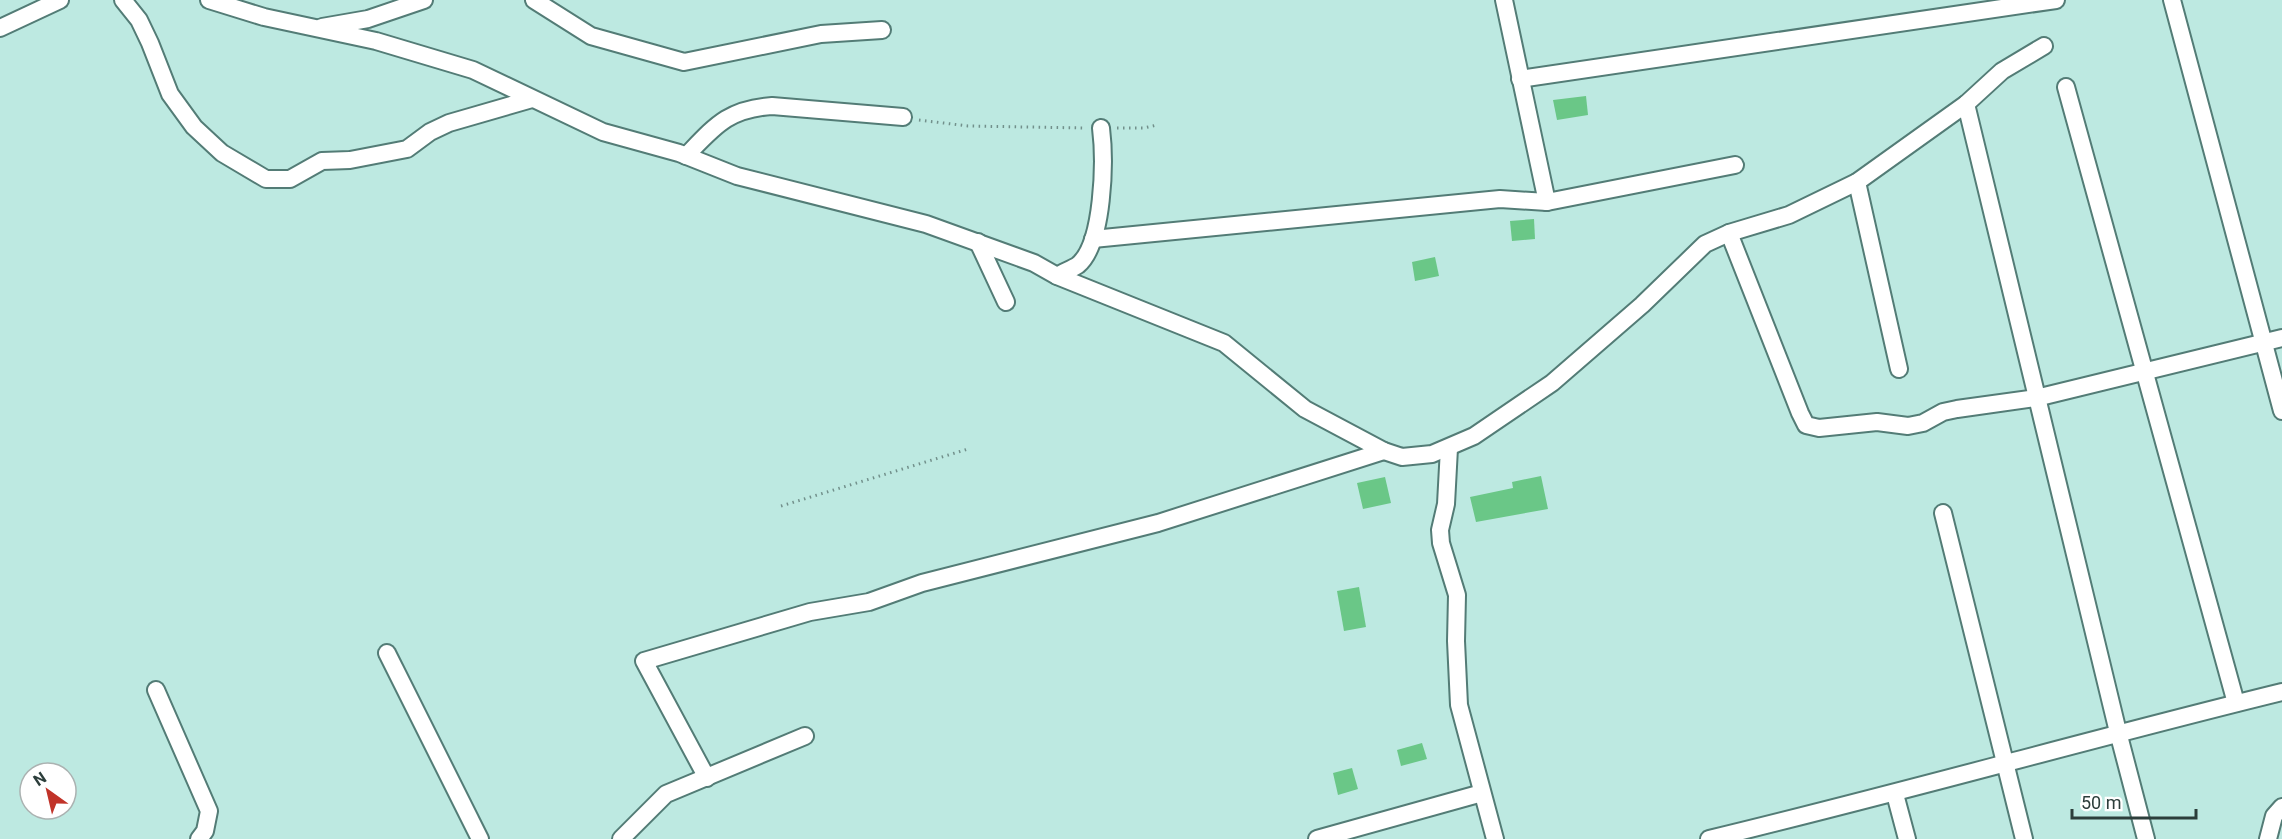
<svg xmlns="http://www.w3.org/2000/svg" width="2282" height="839" font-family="Roboto,sans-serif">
  <rect width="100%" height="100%" fill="#bde9e1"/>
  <g fill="#6ac787">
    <path d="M1586,96l2,19 -31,5 -4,-20z"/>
    <path d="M1534,219l1,20 -23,2 -2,-20z"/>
    <path d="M1435,257l4,19 -24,5 -3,-19z"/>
    <path d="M1541,476l7,33 -72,13 -6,-25 43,-9 -1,-6z"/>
    <path d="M1385,477l6,26 -28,6 -6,-26z"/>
    <path d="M1359,587l7,40 -22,4 -7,-40z"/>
    <path d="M1422,743l5,16 -26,7 -4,-16z"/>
    <path d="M1352,768l6,21 -20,6 -5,-22z"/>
  </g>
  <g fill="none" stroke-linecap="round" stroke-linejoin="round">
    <g stroke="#537c76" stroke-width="20">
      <g id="street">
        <path d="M123,0l16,20 11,23 20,51 24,33 28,26 44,26h24l32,-18 28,-1 57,-11 23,-17 19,-9 83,-24"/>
        <path d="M209,0l55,17 112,24 97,29 130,62 76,21 58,23 189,48 108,39 23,13 167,67 81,66 79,42 18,6 30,-3 42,-18 78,-53 90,-78 63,-61 24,-11 60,-18 68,-33 109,-78 36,-33 42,-25"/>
        <path d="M534,0l57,36 93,26 137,-28 61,-4"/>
        <path d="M1504,0l43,202"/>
        <path d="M2172,0l110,411"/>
        <path d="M322,27l46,-8 56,-19"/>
        <path d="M0,28l60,-28"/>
        <path d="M1520,79l536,-79"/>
        <path d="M2066,87l170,616"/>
        <path d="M1966,104l152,628 28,107"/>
        <path d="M686,156c29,-30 42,-47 86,-50l131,11"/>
        <path d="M1857,182l42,187"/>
        <path d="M1729,233l71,180 6,12 13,3 58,-6 31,4 15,-3 20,-11 14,-3 79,-11 246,-60"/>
        <path d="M1093,239l407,-40 47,3 188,-37"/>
        <path d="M978,242l28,60"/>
        <path d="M1057,276c6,-4 15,-7 21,-11 26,-22 27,-105 23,-137"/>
        <path d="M1449,448l-3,56 -6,26 1,13 16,52 -1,46 3,64 36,134"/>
        <path d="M1943,513l81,326"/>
        <path d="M387,653l93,186"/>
        <path d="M156,690l53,121 -4,20 -6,8"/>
        <path d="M707,778l-63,-117 166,-49 59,-10 53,-19 236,-60 226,-72"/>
        <path d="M1895,794l12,45"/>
        <path d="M621,839l45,-45 139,-58"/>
        <path d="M1317,839l165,-46"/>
        <path d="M1709,839c192,-46 381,-100 573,-147"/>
        <path d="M2268,839l6,-23 8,-9"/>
      </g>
    </g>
    <g stroke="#72908b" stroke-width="3" stroke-dasharray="1.5 4.5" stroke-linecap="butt">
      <path d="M919,120l49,6 118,2"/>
      <path d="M1117,128h27l13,-3"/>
      <path d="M781,506l187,-57"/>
    </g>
    <use href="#street" stroke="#fff" stroke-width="16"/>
  </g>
  <g transform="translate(48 791) rotate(326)"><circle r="28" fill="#ffffff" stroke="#abb2b1" stroke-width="1.5"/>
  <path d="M0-4.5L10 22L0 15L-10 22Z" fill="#c13329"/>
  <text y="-9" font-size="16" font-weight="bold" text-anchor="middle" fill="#2c3e3b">N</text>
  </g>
  <path d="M2072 809v9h124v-9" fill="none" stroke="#2c3e3b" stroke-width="3"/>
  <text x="2081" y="809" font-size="18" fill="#2c3e3b" stroke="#ffffff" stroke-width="4.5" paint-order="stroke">50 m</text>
</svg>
